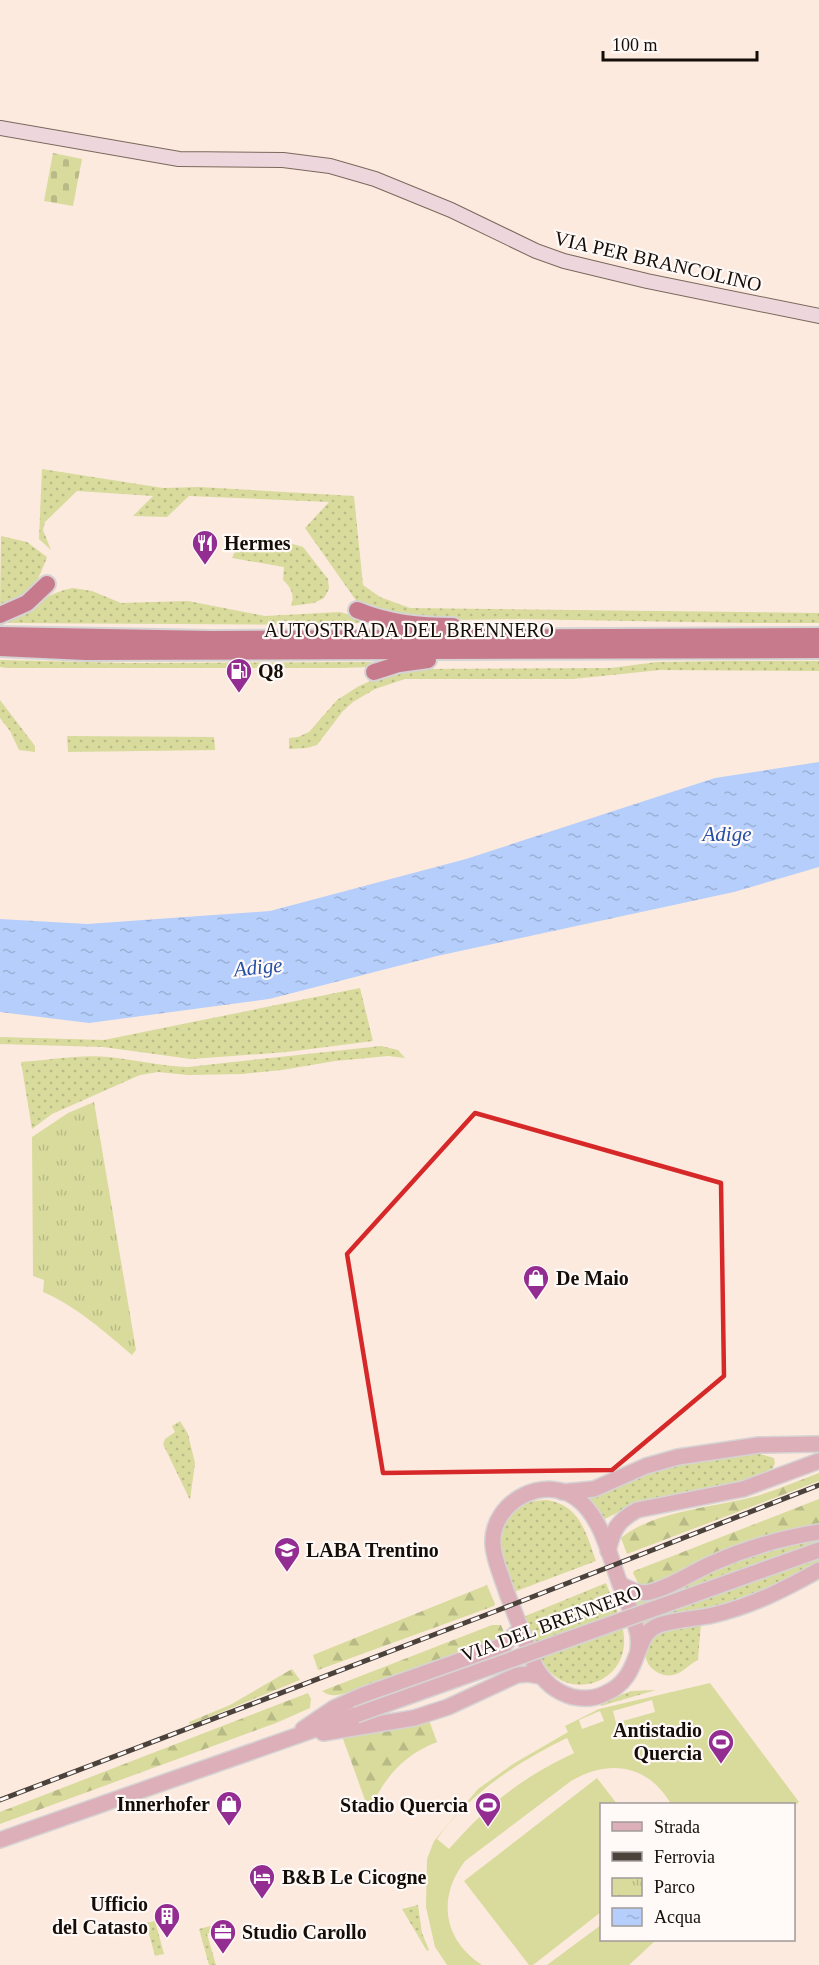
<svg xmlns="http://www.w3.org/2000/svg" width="819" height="1965" font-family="Georgia,serif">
  <defs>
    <pattern id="grass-dots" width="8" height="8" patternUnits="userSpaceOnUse" patternTransform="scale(1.5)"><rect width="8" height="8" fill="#d8db9c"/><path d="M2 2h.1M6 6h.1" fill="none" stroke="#b8bb85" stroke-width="1.8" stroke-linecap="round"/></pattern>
    <pattern id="forest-firs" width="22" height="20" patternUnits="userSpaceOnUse" patternTransform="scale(1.5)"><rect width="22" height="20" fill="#d8db9c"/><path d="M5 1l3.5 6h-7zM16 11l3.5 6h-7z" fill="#b8bb85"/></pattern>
    <pattern id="cemetery-stones" width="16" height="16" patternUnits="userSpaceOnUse" patternTransform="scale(1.5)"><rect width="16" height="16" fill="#d8db9c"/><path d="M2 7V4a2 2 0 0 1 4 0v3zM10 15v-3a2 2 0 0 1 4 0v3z" fill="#b8bb85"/></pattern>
    <pattern id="park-tufts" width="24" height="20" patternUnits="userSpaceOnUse" patternTransform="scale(1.5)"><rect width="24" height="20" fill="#d8db9c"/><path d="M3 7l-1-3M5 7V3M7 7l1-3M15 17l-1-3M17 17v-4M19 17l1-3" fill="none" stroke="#b8bb85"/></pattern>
    <pattern id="water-ripples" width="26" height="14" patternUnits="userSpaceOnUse" patternTransform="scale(1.5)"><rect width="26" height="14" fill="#b5cefb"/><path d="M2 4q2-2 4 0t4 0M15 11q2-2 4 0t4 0" fill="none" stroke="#9bb0d6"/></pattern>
  </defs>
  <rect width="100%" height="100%" fill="#fceadf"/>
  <g fill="url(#grass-dots)">
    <path d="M42,469l121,19 36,-1 155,9 9,89 17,12 30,11 409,5v10h-75l-226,-4 -67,1 -54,-3 -36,-12 -6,-6 -50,-71 24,-26 -140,-6 -22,21 -34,-1 20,-20 -76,-5 -32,31 -2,8 8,20 -12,-11z"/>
    <path d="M1,536l26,6 20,15c-13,35 -16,34 -47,53z"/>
    <path d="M239,542l50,1 14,4 25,32 1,10 -5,9 -10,5 -23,3c4,-11 0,-19 -8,-26l1,-13 -52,-9z"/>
    <path d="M73,588l19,3 29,12 67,-2 77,15 75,-4 25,7 1,3 -23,3 -335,-2 -2,-4c23,-11 43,-27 67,-31z"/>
    <path d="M0,660l126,3 246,-1 1,5 -34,1h-332l-7,-1z"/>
    <path d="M725,661h94v10l-159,-1 -87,9h-168l-30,10 -22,13 -10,9 -26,34 -10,3 -18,1v-11l9,-1 11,-5 28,-32 22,-14 28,-12 32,-5 192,-1 46,-6z"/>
    <path d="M0,700l35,46v6l-16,-2 -9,-19 -10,-13z"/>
    <path d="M67,736l147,1 1,11v2l-147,2z"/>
    <path d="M360,988l13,53 -86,11 -96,7 -88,-12 -103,-3v-7l104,3z"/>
    <path d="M381,1046l17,4 7,8 -17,-2 -53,5 -53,9 -40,4 -54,1 -30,-3 -18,3 -88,39 -20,15 -11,-67c29,-2 60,-8 88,-5 27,3 52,9 79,10z"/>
    <path d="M180,1421l8,13 7,29 -5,37 -27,-56 2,-5 10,-7 -3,-6z"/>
    <path d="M726,1453l34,1 14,4 1,5 -2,5 -20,10 -73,18 -46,8 -33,17 -17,-25 90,-35z"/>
    <path d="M547,1500c33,5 39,33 49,61l-82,31c-9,-26 -24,-56 -1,-79 9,-10 20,-13 34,-13z"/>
    <path d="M819,1536v6l-184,65 -2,-11 79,-29z"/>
    <path d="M819,1559v6l-48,26 -126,37 -4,-7z"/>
    <path d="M606,1583c7,19 20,42 18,62 -3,38 -50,53 -75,26 -13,-14 -19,-37 -26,-54z"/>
    <path d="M701,1623l-3,37c-9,4 -15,13 -25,15 -14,3 -31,-10 -27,-26 2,-5 7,-12 10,-17z"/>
    <path d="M656,1690l-55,16 -1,-3 31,-12z"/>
    <path d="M418,1905l4,28 7,17 -2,1 -25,-42z"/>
    <path d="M155,1921l9,33 -9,2 -9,-33z"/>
    <path d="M218,1924l1,4 -12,6 9,31h-7l-10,-36z"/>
  </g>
  <g fill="url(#forest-firs)">
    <path d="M819,1473v8l-192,73 -6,-16c30,-26 93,-31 132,-41 22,-6 44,-16 66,-24z"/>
    <path d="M819,1499v26c-33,5 -64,14 -94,26 -19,8 -70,37 -86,34l-6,-12 1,-2z"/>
    <path d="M487,1585l8,19 -1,2 -176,64 -5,-15z"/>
    <path d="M492,1625h9l5,12 -156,55c-11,3 -19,6 -28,-1z"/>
    <path d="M292,1669l8,11 -110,45 -1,-3 41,-17z"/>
    <path d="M308,1693l3,6 -1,9 -34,15 -276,101v-12z"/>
    <path d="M429,1720l8,22c-35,14 -52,35 -68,69l-27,-75z"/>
  </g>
  <path fill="url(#cemetery-stones)" d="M53,153l29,6 -9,47 -29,-5z"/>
  <path fill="url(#park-tufts)" d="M94,1102l42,248 -4,5c-27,-23 -56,-49 -89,-63l1,-12 -11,-4 -1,-139 36,-24z"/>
  <g fill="#d8db9c" fill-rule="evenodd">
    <path d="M710,1683l89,119 -5,4v-2h-123c-23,-39 -61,-46 -100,-23l-106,80c-28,36 -22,79 17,104h-35l-12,-18 -9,-40 1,-48 7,-18 44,-52 35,-25 55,-32 -3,-6 34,-17zM652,1700l3,12 -39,11 -3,-12zM600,1711l4,10 -22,8 -3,-9zM567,1738l7,15c-56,27 -84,50 -125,96l-12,-10c32,-45 80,-77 130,-101z"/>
    <path d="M597,1778l20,26h-15l-1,108 -68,53h-4l-65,-84z"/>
    <path d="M601,1925l1,15h54l-27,25h-82z"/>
  </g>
  <path fill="url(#water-ripples)" d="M819,762v105l-85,25 -297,64 -168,43 -180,24 -89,-11v-93l87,5 183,-13 196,-52 249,-81z"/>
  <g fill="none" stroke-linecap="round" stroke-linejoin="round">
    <g stroke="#7b685c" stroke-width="16">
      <path id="secondary" d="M0,128l179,31 104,1 47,6 45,13 76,31 85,41 28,10 83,20 172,35"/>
    </g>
    <g stroke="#d5d3d3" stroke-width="18">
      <g id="primary">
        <path d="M562,1492l32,-3 52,-23 32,-9 81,-12 60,-1"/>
        <path d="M608,1551c5,-21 9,-30 29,-41l106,-21 76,-28"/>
        <path d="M760,1571l59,-21"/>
        <path d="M620,1584c9,5 19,11 30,8 22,-5 42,-20 63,-29 34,-15 69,-25 106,-31"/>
        <path d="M638,1650c1,-8 1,-15 -2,-23 -4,-14 -10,-29 -16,-43 -10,-26 -17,-62 -39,-82 -33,-31 -91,-1 -88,43 1,16 9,32 14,48 9,24 19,48 28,73 8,15 20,26 38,31 10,2 21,2 31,-3 40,-16 27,-59 55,-69 17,-6 37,-6 54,-10 39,-9 72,-26 106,-45"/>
        <path d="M303,1729l31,-21 29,-13 141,-50 17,-17"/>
        <path d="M323,1733l91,-15 34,-11 69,-32 11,-1 12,2"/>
        <path d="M0,1840l356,-125"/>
      </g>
    </g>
    <g stroke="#d5d3d3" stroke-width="20">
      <g id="motorway">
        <path d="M357,610c32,13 62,16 96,16"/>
        <path d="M0,615l27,-12 20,-19"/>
        <path d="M0,635l211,4 608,-3"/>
        <path d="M0,648l86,4 733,-2"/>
        <path d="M374,672l25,-8 29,-4"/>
      </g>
    </g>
    <use href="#secondary" stroke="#eed7dc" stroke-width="14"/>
    <use href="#primary" stroke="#ddafb9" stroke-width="15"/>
    <use href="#motorway" stroke="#c77a8b" stroke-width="16"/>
    <g stroke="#4b423b" stroke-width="5">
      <path id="rail" d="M0,1800l496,-189 323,-126"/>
    </g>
    <use href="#rail" stroke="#fffaf8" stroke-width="3" stroke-dasharray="9" stroke-linecap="butt"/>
    <g stroke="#d5d3d3" stroke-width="18" stroke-linecap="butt">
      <path id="primary-bridge" d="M356,1715l404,-144"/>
    </g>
    <use href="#primary-bridge" stroke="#ddafb9" stroke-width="15"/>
  </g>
  <path fill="none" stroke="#d62828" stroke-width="4.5" stroke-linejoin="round" d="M475,1113l246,70 3,193 -112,94 -229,3 -36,-219z"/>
  <defs>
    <g id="restaurant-pin" transform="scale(1.35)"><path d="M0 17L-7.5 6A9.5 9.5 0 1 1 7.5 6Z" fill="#942d92" stroke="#fffaf8"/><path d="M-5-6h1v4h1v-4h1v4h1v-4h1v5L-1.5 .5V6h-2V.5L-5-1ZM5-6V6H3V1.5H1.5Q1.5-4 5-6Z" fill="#fff"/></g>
    <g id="fuel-pin" transform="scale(1.35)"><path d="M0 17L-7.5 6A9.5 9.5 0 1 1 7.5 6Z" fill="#942d92" stroke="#fffaf8"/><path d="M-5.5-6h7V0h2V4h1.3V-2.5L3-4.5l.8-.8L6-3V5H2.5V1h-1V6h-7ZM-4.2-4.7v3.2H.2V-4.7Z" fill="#fff"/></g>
    <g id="shop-pin" transform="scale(1.35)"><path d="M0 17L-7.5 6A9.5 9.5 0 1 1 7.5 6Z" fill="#942d92" stroke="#fffaf8"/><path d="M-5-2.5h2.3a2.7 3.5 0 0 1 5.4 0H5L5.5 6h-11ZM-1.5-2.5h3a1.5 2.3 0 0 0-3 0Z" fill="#fff"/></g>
    <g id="university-pin" transform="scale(1.35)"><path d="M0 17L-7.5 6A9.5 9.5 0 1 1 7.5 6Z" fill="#942d92" stroke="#fffaf8"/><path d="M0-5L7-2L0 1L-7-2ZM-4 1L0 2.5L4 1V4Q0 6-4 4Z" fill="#fff"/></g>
    <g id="stadium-pin" transform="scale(1.35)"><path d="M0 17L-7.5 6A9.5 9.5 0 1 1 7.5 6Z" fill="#942d92" stroke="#fffaf8"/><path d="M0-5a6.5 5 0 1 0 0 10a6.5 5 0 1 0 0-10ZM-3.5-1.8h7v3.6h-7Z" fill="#fff"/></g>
    <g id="hotel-pin" transform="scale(1.35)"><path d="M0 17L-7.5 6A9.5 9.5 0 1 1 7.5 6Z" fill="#942d92" stroke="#fffaf8"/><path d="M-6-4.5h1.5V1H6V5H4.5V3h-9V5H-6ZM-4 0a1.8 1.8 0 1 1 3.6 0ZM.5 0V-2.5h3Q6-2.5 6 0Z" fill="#fff"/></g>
    <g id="building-pin" transform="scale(1.35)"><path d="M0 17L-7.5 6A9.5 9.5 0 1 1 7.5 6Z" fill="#942d92" stroke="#fffaf8"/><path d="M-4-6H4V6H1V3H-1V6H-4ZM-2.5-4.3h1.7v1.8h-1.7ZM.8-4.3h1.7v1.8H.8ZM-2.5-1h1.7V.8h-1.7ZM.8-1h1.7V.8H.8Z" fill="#fff"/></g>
    <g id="office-pin" transform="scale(1.35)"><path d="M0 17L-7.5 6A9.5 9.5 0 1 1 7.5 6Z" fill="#942d92" stroke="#fffaf8"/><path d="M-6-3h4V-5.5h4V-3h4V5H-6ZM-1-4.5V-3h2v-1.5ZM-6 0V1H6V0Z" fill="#fff"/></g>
  </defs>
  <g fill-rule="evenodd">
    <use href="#restaurant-pin" x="205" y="543"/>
    <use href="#fuel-pin" x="239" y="671"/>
    <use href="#shop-pin" x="536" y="1278"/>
    <use href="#university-pin" x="287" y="1550"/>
    <use href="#stadium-pin" x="721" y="1742"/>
    <use href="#shop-pin" x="229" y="1804"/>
    <use href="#stadium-pin" x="488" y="1805"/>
    <use href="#hotel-pin" x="262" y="1877"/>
    <use href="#building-pin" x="167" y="1916"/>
    <use href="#office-pin" x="223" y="1932"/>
  </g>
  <g text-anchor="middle" stroke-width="4.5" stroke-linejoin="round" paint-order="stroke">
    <g font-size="20" fill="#140d08" stroke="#fffaf8">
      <text transform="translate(658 261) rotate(13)" y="7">VIA PER BRANCOLINO</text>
      <text x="409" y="637">AUTOSTRADA DEL BRENNERO</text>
      <text transform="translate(551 1623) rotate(-20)" y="7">VIA DEL BRENNERO</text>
    </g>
    <g font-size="20" font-weight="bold" fill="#140d08" stroke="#fffaf8" text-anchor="start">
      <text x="224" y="550">Hermes</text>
      <text x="258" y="678">Q8</text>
      <text x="556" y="1285">De Maio</text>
      <text x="306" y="1557">LABA Trentino</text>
      <text x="702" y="1737" text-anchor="end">Antistadio<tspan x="702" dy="23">Quercia</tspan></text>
      <text x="210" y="1811" text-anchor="end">Innerhofer</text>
      <text x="468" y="1812" text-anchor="end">Stadio Quercia</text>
      <text x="282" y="1884">B&amp;B Le Cicogne</text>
      <text x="148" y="1911" text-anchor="end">Ufficio<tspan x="148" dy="23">del Catasto</tspan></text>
      <text x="242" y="1939">Studio Carollo</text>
    </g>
    <g font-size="21" font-style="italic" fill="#2650a5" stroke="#fffaf8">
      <text x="727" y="841">Adige</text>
      <text transform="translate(258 967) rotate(-6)" y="7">Adige</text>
    </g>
  </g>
  <rect x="600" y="1803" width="195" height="138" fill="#fffaf8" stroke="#a19b98" stroke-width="1.5"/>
  <rect x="612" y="1822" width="30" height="9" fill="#ddafb9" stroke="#a19b98" stroke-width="1.5"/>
  <text x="654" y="1833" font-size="18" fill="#140d08">Strada</text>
  <rect x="612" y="1852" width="30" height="9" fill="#4b423b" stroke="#a19b98" stroke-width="1.5"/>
  <text x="654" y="1863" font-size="18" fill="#140d08">Ferrovia</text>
  <rect x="612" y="1878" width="30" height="18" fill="url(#park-tufts)" stroke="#a19b98" stroke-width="1.5"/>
  <text x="654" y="1893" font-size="18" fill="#140d08">Parco</text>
  <rect x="612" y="1908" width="30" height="18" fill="url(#water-ripples)" stroke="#a19b98" stroke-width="1.5"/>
  <text x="654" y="1923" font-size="18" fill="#140d08">Acqua</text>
  <path d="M603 51v9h154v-9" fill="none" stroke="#140d08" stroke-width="3"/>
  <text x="612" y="51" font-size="18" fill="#140d08" stroke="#fffaf8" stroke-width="4.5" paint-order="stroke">100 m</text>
</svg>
